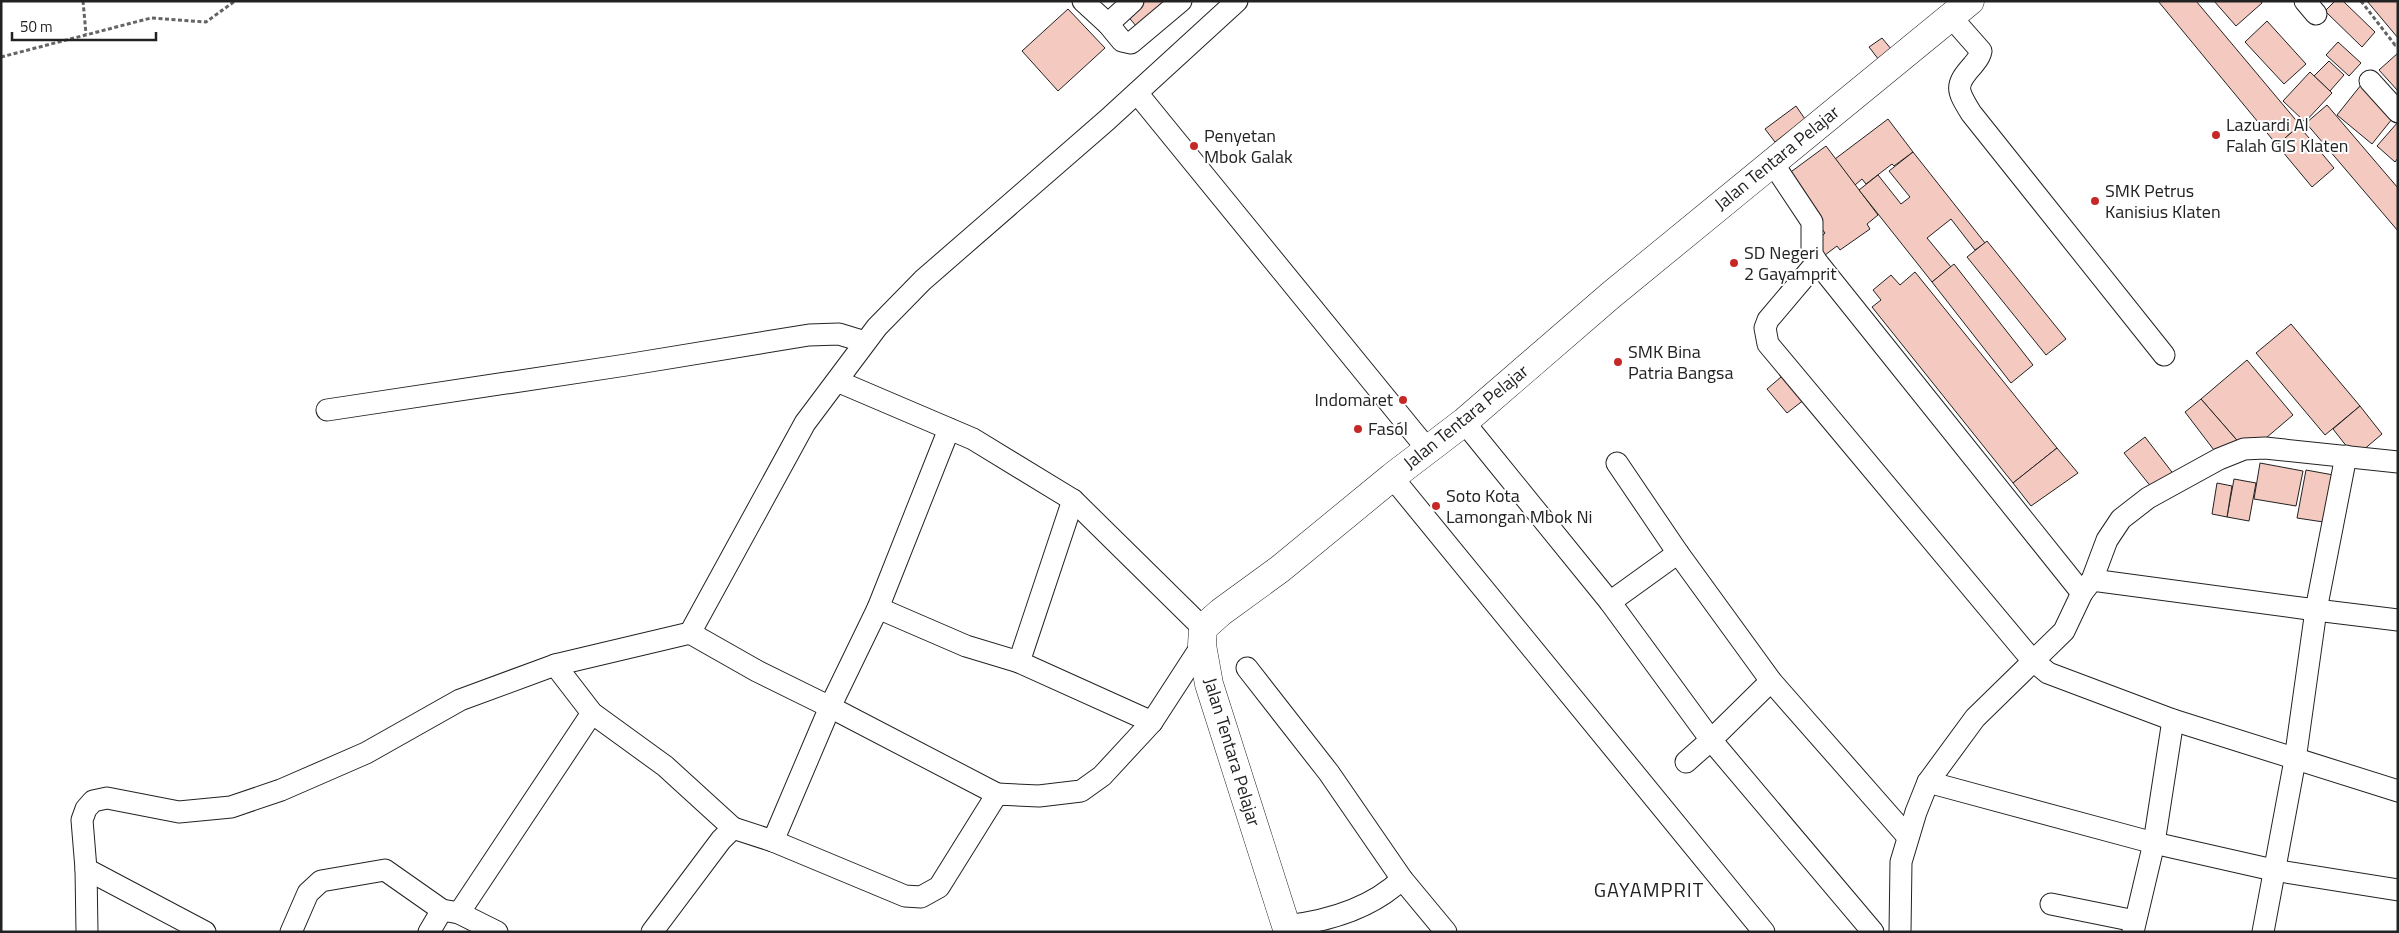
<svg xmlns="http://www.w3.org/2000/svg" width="2399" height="933" font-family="'Titillium Web',sans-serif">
  <rect width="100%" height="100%" fill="#fff"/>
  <g fill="#f3c9c0" stroke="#222">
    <path d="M1138,1h28l-29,26 -12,-14z"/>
    <path d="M2158,1h38l104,124 -23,20z"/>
    <path d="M2214,1h47l1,2 -26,23z"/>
    <path d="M2335,1h8l32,31 -13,15 -37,-36z"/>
    <path d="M2367,1h31v37z"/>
    <path d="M1068,9l37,39 -47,43 -36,-40z"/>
    <path d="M2267,21l39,43 -22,20 -39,-42z"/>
    <path d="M1882,38l10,12 -13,10 -10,-13z"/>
    <path d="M2338,42l23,21 -12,13 -23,-21z"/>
    <path d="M2398,53v38l-19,-21z"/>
    <path d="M2329,61l15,14 -14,16 -16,-15z"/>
    <path d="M2310,72l22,21 -27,29 -22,-21z"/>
    <path d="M2361,85l35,29 -24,30 -35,-29z"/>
    <path d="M2327,105l71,83v43l-92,-108z"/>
    <path d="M1796,106l9,13 -30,23 -10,-13z"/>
    <path d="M1888,119l25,33 -19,14 -2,-2 -26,20 -4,-5 -7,6 -20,-26z"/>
    <path d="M2398,122v36l-3,4 -18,-16z"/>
    <path d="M2299,126l35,42 -22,19 -35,-42z"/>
    <path d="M1826,146l52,69 -11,9 3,5 -30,21 -3,-4 -16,12 -9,-11 13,-14 -41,-56z"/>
    <path d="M1913,152l72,91 -10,7 -24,-31 -24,19 24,29 -19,15 -73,-92 19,-15 23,29 9,-7 -21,-26z"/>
    <path d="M1987,241l79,98 -20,16 -79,-98z"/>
    <path d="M1954,264l79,101 -22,18 -79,-101z"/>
    <path d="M1915,272l142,176 -44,35 -141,-176 9,-7 -8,-10 18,-15 9,10z"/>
    <path d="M2291,324l69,82 -35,29 -69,-82z"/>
    <path d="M2247,360l46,55 -40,34 -11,-3 -41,-47z"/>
    <path d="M1788,371l21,25 -22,17 -20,-24z"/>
    <path d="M2201,399l41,47 -22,12 -35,-46z"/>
    <path d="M2360,406l22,28 -27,23 -22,-28z"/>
    <path d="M2145,437l33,43 -22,13 -32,-40z"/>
    <path d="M2057,448l21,25 -47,33 -18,-23z"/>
    <path d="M2260,463l43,8 -7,35 -42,-7z"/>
    <path d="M2306,470l33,6 -9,47 -33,-5z"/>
    <path d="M2234,479l22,4 -7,38 -22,-4z"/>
    <path d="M2217,483l15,3 -5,31 -15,-3z"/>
  </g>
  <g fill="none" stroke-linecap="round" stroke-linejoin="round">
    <g stroke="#222" stroke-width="23">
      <g id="minor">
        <path d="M1083,1l25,23 25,-23"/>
        <path d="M2305,1l11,13"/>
        <path d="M1951,17l30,34c-1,6 -4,9 -8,14 -19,21 -16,25 -2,48l193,242"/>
        <path d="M1108,24l14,17 9,2 50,-42"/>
        <path d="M2370,81l28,31"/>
        <path d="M1137,93l291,357"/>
        <path d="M1772,162l40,60v32l5,8 265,331"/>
        <path d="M1817,262l-49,58 -3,8 3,16 264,316 16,13 125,47 225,71"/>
        <path d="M837,381l136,58 100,61 130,128"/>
        <path d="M327,410l299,-45 183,-30 30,-1 26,8"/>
        <path d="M1464,422l146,180 101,138 162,192"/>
        <path d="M1617,463l61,90 93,128 137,156"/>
        <path d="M1392,477l372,455"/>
        <path d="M2092,580l224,30 30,-154"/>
        <path d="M1610,602l68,-49"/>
        <path d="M878,608l88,38 53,16 133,60"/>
        <path d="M690,633l67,38 73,36 167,87"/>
        <path d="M1019,662l54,-162"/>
        <path d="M555,665l37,48 73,53 68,62"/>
        <path d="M1247,668l82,105 73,106 44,53"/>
        <path d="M1686,762l25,-22 60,-59"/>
        <path d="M1928,782l226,61 119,27 125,20"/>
        <path d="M773,841l57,-134 48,-99 71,-179"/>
        <path d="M86,869l119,63"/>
        <path d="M2051,904l84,17"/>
        <path d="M459,913l133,-200"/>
        <path d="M1286,926c42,-5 85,-17 116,-47"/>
        <path d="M87,932l-1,-63 -4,-49 4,-11 7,-8 14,-3 72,14 52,-5 50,-17 85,-37 94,-53 95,-35 135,-32 115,-210 72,-96 46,-47 184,-160 130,-119"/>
        <path d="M291,932l17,-39 13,-12 64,-11 57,40 17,3 38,19"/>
        <path d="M429,932l13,-22"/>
        <path d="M652,932l69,-92 12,-12 40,13 132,55 16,1 18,-10 58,-93 42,2 42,-5 21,-15 50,-54 50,-77"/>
        <path d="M1900,932l1,-70 15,-50 12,-30 47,-64 89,-87 18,-38 10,-13 15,-40 14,-21 27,-21 71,-39 25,-10 21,-1 133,14"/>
        <path d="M2133,932l21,-89 19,-123"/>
        <path d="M2263,932l32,-172 21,-150 82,10"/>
      </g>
    </g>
    <g stroke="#222" stroke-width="29">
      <path id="major" d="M1288,932l-79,-248 -7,-39 1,-17 18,-16 59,-43 112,-92 72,-55 147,-127 359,-294"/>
    </g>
    <g stroke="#646464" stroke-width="3" stroke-dasharray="4 2.5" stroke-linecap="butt">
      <path d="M83,1l3,33"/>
      <path d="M2361,1l34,44 3,-2"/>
      <path d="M1,57l150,-39 55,4 29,-21"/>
    </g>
    <use href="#minor" stroke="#fff" stroke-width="21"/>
    <use href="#major" stroke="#fff" stroke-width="28"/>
  </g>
  <g fill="#c62828" stroke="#fff" stroke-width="2">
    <circle cx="2216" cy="135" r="5"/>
    <circle cx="1194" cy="146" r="5"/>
    <circle cx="2095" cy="201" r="5"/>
    <circle cx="1734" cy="263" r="5"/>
    <circle cx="1618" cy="362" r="5"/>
    <circle cx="1403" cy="400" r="5"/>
    <circle cx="1358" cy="429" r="5"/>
    <circle cx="1436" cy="506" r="5"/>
  </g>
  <g text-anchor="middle" stroke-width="4" stroke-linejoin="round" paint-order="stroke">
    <g font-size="18" fill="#222" stroke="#fff" text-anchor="start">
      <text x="2226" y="131">Lazuardi Al<tspan x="2226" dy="21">Falah GIS Klaten</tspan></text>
      <text x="1204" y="142">Penyetan<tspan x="1204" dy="21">Mbok Galak</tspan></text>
      <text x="2105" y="197">SMK Petrus<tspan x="2105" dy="21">Kanisius Klaten</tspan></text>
      <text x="1744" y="259">SD Negeri<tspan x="1744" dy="21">2 Gayamprit</tspan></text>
      <text x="1628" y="358">SMK Bina<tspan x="1628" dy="21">Patria Bangsa</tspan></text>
      <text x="1393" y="406" text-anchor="end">Indomaret</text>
      <text x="1368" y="435">Fasól</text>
      <text x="1446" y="502">Soto Kota<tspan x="1446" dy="21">Lamongan Mbok Ni</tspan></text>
    </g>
    <g font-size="18" fill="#222" stroke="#fff">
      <text transform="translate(1777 158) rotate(-39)" y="6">Jalan Tentara Pelajar</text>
      <text transform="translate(1466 417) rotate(-39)" y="6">Jalan Tentara Pelajar</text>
      <text transform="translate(1232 752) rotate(73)" y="6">Jalan Tentara Pelajar</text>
    </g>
    <g font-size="20" letter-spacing="1" fill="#222" stroke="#fff">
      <text x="1649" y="897">GAYAMPRIT</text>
    </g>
  </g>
  <rect width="2399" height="933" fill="none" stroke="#222222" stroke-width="5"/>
  <path d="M12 32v8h144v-8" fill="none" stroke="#222222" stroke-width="2.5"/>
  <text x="20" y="32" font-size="15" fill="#222222" stroke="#ffffff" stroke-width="4" paint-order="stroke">50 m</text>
</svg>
